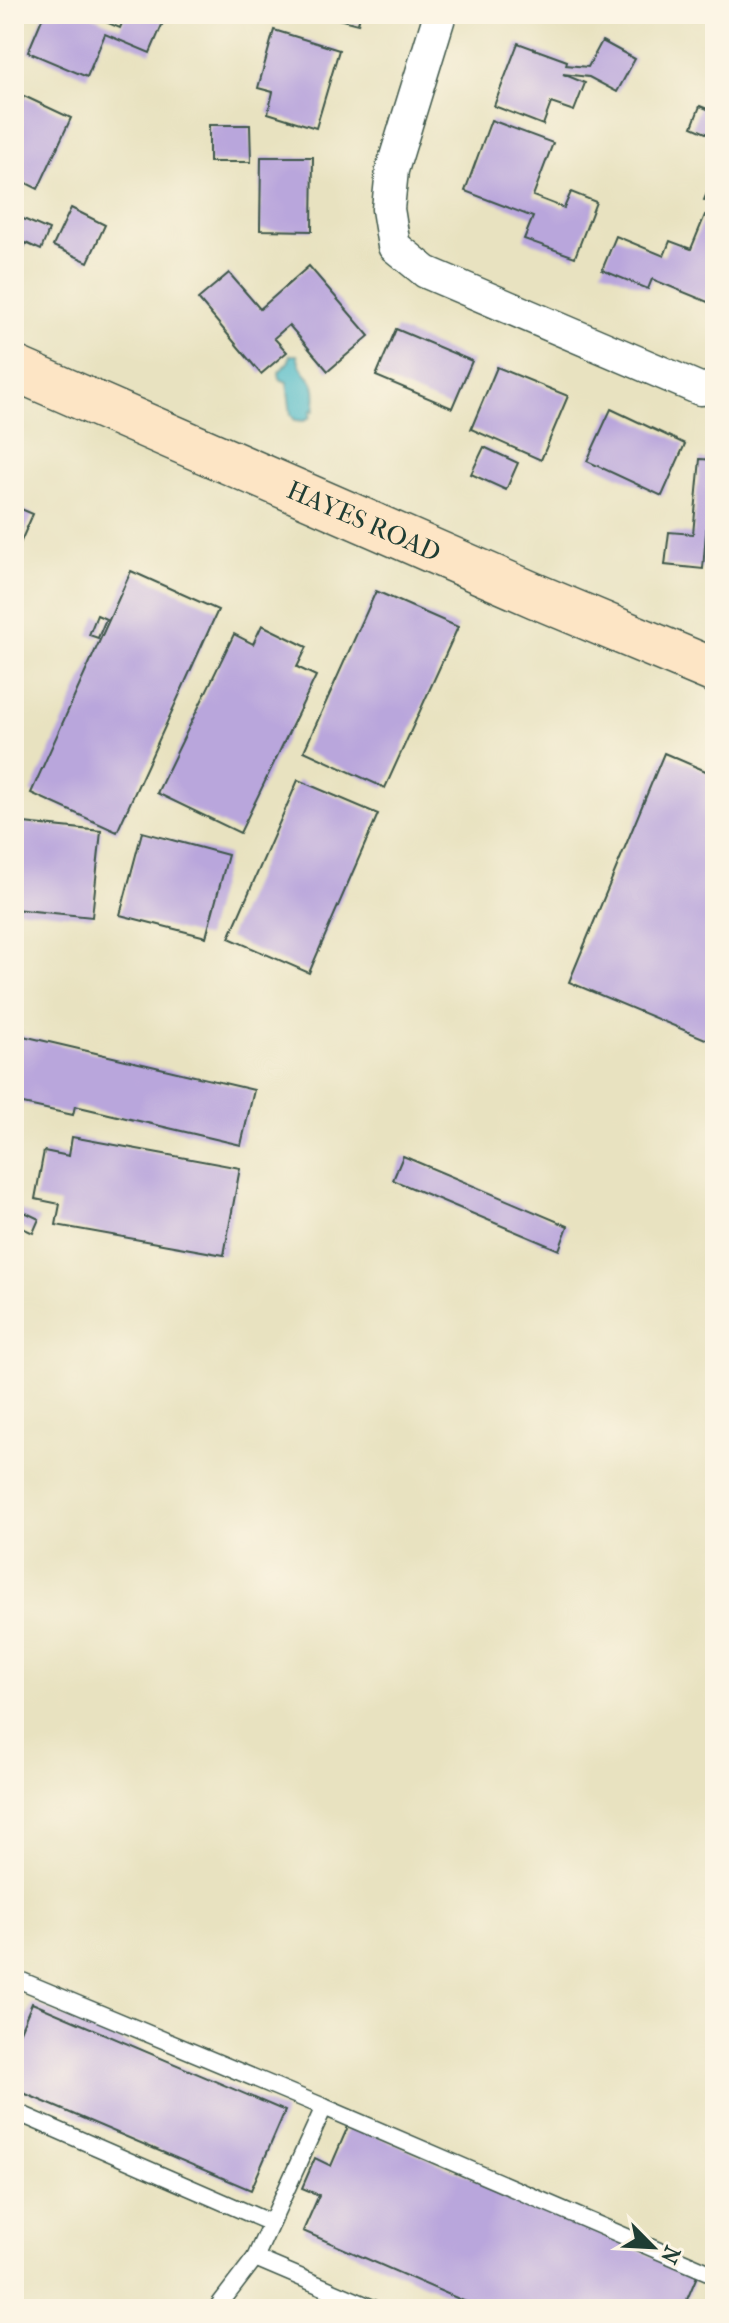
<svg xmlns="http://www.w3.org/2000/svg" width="729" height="2323" font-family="'IM FELL French Canon',serif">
  <rect width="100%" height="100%" fill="#fcf5e5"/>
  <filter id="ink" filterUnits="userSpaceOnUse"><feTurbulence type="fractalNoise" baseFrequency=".0125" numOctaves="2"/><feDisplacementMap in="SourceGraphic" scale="16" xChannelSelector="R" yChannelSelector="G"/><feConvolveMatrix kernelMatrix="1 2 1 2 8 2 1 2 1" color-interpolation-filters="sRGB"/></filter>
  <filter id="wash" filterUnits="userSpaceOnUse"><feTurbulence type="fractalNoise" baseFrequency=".006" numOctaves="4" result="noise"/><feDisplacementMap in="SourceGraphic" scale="32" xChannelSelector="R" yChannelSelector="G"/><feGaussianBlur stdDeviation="1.8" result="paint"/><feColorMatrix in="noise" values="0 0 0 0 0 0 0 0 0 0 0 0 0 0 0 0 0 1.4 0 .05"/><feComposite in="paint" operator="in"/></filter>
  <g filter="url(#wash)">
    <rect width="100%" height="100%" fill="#e8e2c0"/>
    <path fill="#4cb9c7" stroke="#367b7e" stroke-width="2" d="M290,355h7c5,27 24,17 17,56l-3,-1 -1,7 -6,4 -9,-1 -4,-5 -4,-33 -7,-3 -1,-7 10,-11z"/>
    <g id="blocks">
      <g fill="#b9a6dc">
        <path d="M44,14h43l33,14 6,-14h31l8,4 -15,35 -45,-19 -18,43 -59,-25z"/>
        <path d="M319,14h41l-2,10z"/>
        <path d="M546,14h33l-3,9z"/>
        <path d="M274,30l65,20 -23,78 -48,-15 5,-21 -15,-4z"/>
        <path d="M602,41l33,18 -18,33 -28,-15 -26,-3 22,9 -11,28 -23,-8 -8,22 -49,-19 24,-63 49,18 -1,4 22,2z"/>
        <path d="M24,96l47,22 -33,71 -24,-12v-60z"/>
        <path d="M700,106l15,6v25l-23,-10z"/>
        <path d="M491,120l62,23 -20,53 31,12 7,-16 25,10 -21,55 -51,-18 9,-22 -68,-26z"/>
        <path d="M209,125h41l1,37h-42z"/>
        <path d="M261,157h52l-1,74 -52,-1z"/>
        <path d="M715,174v31l-11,-5z"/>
        <path d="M71,208l34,17 -17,37 -35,-16z"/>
        <path d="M14,215l35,15 -8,20 -15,-7 -12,29z"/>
        <path d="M705,215l10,4v86l-63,-26 -4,10 -46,-19 14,-34 48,20 6,-15 21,8z"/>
        <path d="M309,266l60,70 -41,35 -39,-46 -15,13 13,14 -26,22 -63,-75 31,-26 31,36z"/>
        <path d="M396,329l76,32 -20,47 -76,-32z"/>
        <path d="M497,367l71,29 -27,64 -70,-31z"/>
        <path d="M611,409l74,35 -23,52 -75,-35z"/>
        <path d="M484,447l34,16 -12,27 -35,-16z"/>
        <path d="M700,459l15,1v62l-8,-1 -4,48 -38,-4 4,-33 24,2z"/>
        <path d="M14,506l19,8 -19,43z"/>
        <path d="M131,571l87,39 -101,222 -86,-39z"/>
        <path d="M376,591l82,36 -73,161 -81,-37z"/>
        <path d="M97,615l9,4 -8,19 -9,-3z"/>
        <path d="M262,625l45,22 -10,20 19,9 -76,157 -83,-40 77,-159 19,10z"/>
        <path d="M664,753l51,22v268l-146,-61z"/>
        <path d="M298,780l80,34 -69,159 -80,-35z"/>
        <path d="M14,822l87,9 -9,86 -78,-8z"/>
        <path d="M142,832l86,23 -22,82 -86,-22z"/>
        <path d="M19,1035l235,55 -13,55 -166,-39 -2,9 -59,-13v-46z"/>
        <path d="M72,1137l168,31 -16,87 -168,-30 4,-21 -25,-5 9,-48 25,5z"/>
        <path d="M403,1156l165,70 -9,24 -166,-70z"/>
        <path d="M14,1207l25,12 -6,14 -19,-9z"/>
        <path d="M32,2003l253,108 -34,79 -237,-101v-44z"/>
        <path d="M349,2124l348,152 -14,33h-201l-179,-78 16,-36 -17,-7 13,-30 16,8z"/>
      </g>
    </g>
  </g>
  <g filter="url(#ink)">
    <use href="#blocks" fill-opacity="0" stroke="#3d5649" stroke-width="2"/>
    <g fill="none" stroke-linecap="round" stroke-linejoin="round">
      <g stroke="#3d5649" stroke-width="19">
        <g id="lane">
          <path d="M14,1981h8l302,126 -69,151 -39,51"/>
          <path d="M324,2107l391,168"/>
          <path d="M14,2111l257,112"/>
          <path d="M255,2258l120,51"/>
        </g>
      </g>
      <g stroke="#3d5649" stroke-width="35">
        <path id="street" d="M440,14l-48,156 -4,39 6,37 32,26 274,117 15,-1"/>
      </g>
      <g stroke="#3d5649" stroke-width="47">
        <g id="secondary">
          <path id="s1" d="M14,368l522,228 179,75"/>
        </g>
      </g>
      <use href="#lane" stroke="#fff" stroke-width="16"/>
      <use href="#street" stroke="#fff" stroke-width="32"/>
      <use href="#secondary" stroke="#fde5c5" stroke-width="44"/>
    </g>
  </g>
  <g text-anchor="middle" stroke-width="6" stroke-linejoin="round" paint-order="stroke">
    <g font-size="26" fill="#1f3d34" stroke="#fcf5e5">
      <text dy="9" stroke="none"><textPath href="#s1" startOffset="382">HAYES ROAD</textPath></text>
    </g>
  </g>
  <rect width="729" height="2323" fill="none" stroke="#fcf5e5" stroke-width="48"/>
  <g transform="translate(653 2247) rotate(114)" stroke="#fcf5e5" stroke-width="6" paint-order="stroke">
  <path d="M0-6L14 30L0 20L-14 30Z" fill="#1f3d34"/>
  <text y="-12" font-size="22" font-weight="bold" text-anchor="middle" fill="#1f3d34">N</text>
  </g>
</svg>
